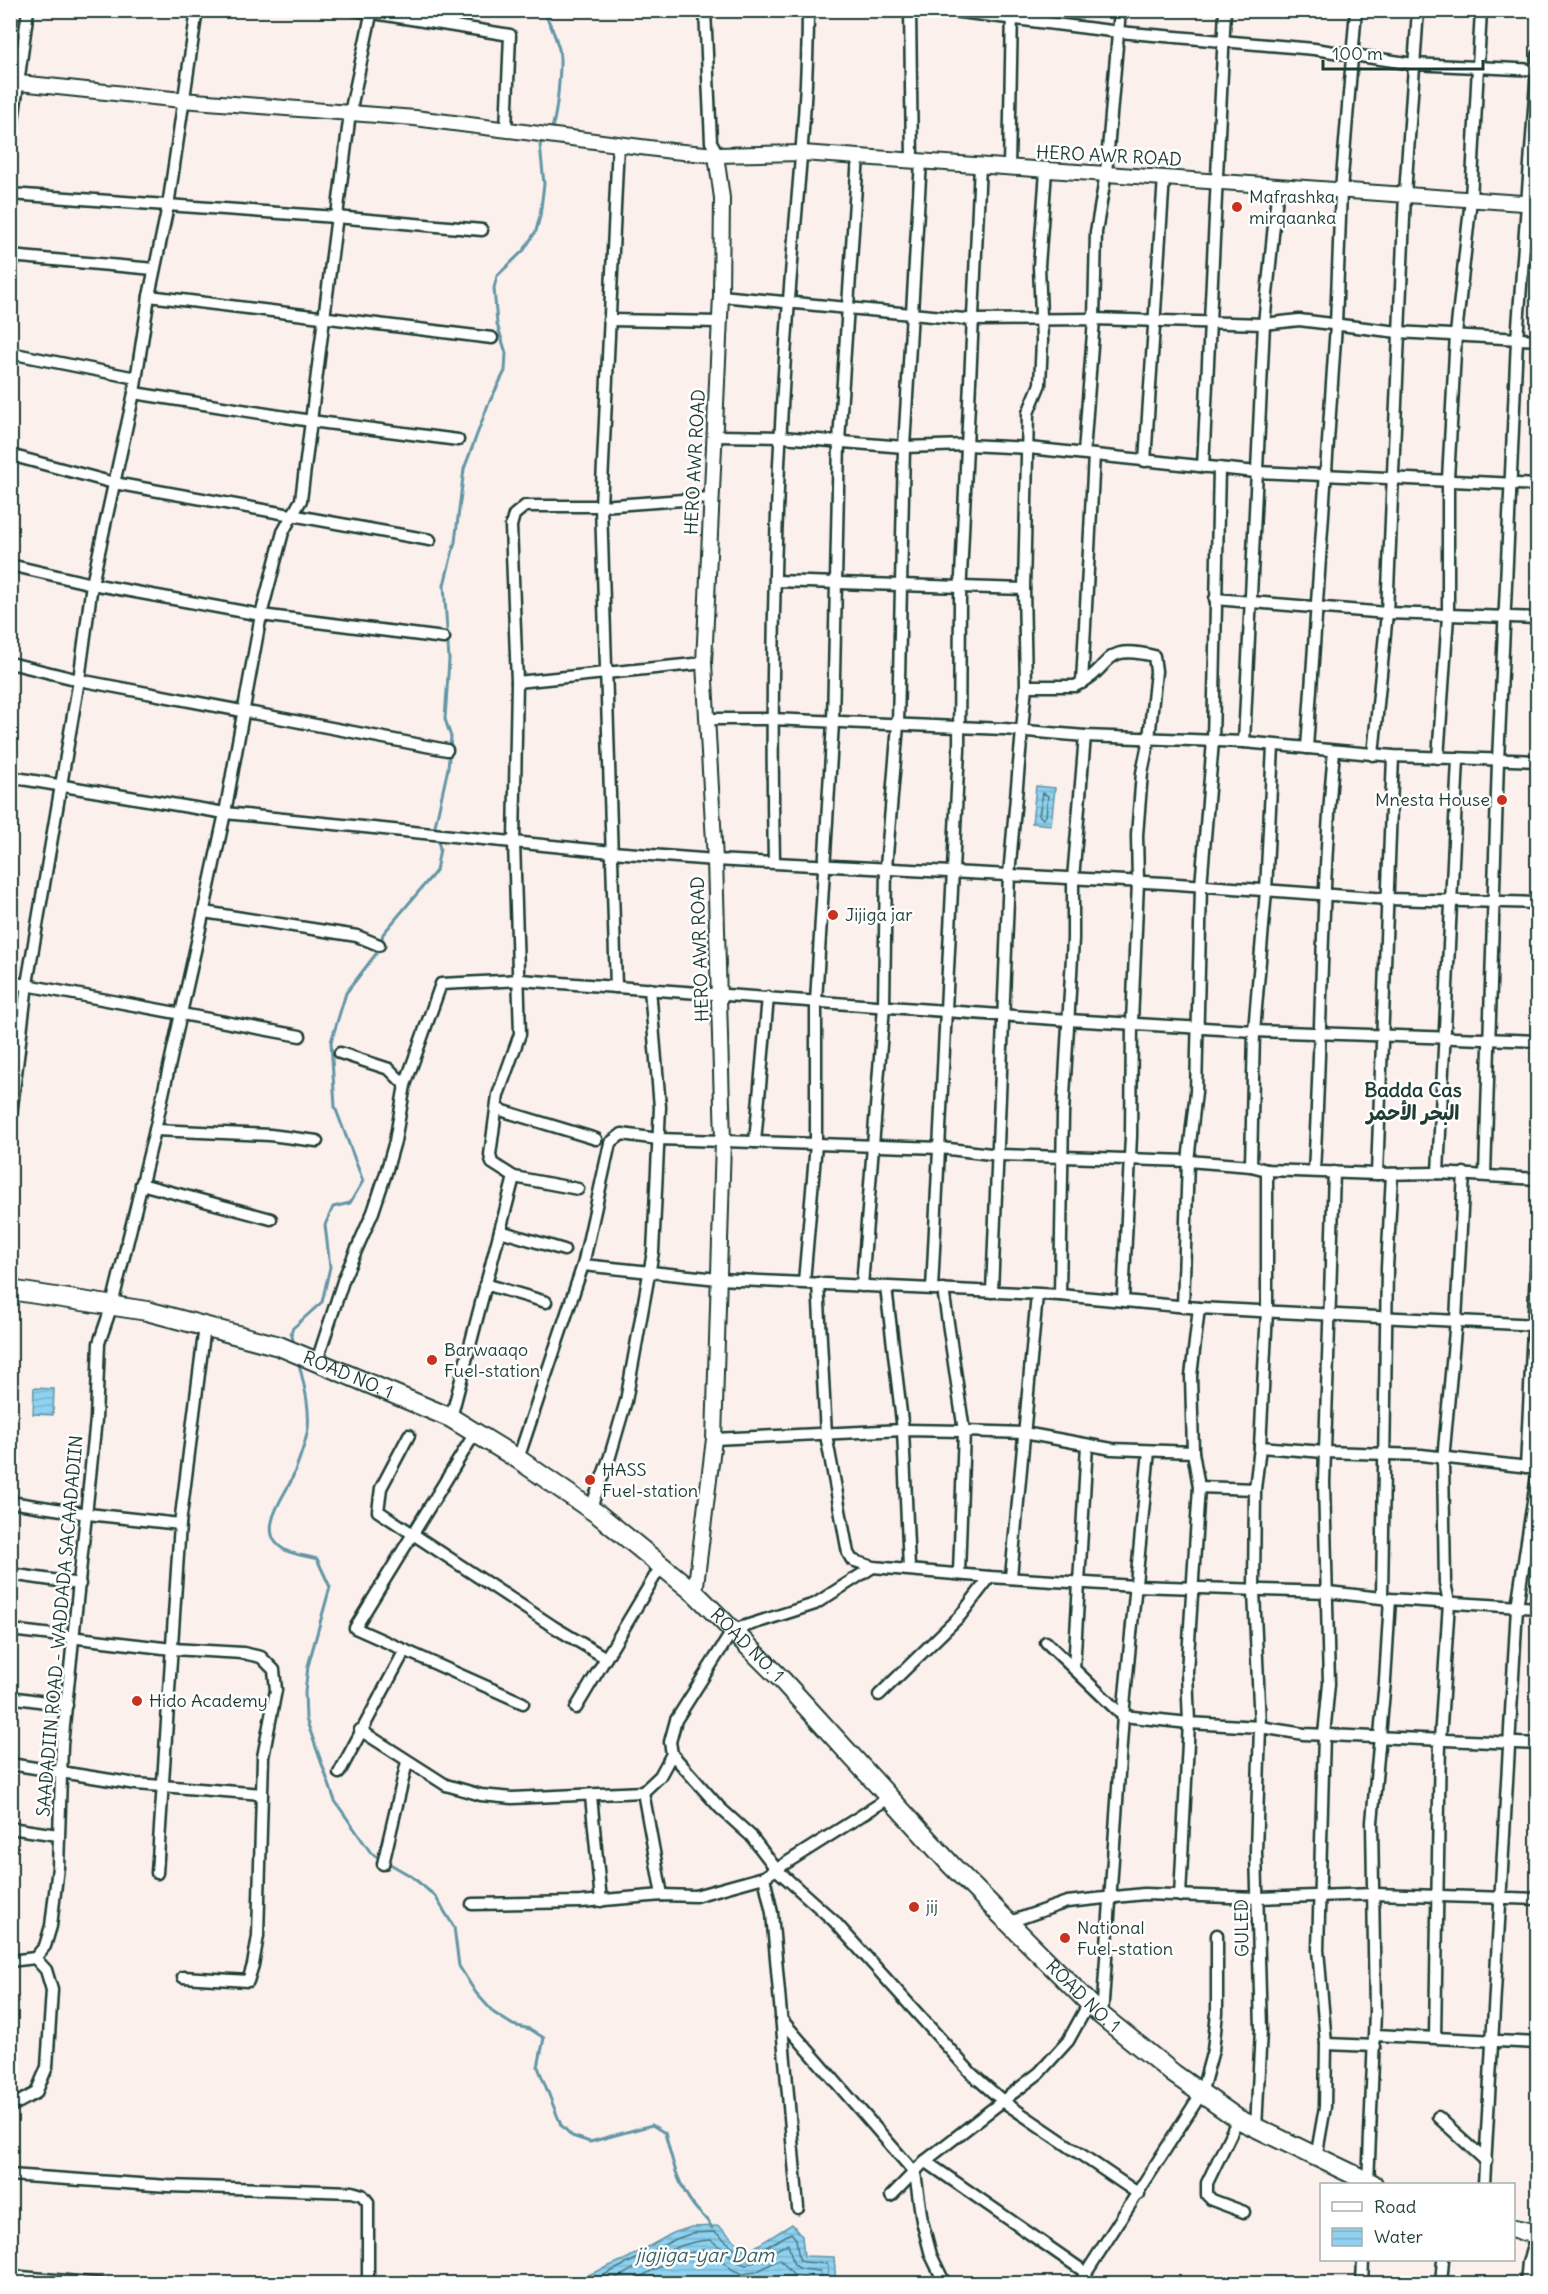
<svg xmlns="http://www.w3.org/2000/svg" width="1548" height="2294" font-family="Delius,'Playpen Sans Arabic',sans-serif">
  <defs>
    <pattern id="water-rules" width="6" height="5" patternUnits="userSpaceOnUse" patternTransform="scale(1.5)"><rect width="6" height="5" fill="#8ed1f0"/><path d="M0 2.5h6" fill="none" stroke="#7ab4ce"/></pattern>
  </defs>
  <rect width="100%" height="100%" fill="#fcf0ed"/>
  <filter id="ink" filterUnits="userSpaceOnUse"><feTurbulence type="fractalNoise" baseFrequency=".0167" numOctaves="2"/><feDisplacementMap in="SourceGraphic" scale="12" xChannelSelector="R" yChannelSelector="G"/><feConvolveMatrix kernelMatrix="1 2 1 2 8 2 1 2 1" color-interpolation-filters="sRGB"/></filter>
  <g filter="url(#ink)">
    <g fill="url(#water-rules)" stroke="#6296a5" stroke-width="1.5">
      <path d="M1036,786l19,2 -4,37 -19,-2z"/>
      <path d="M34,1388l20,1 -1,26 -20,-1z"/>
      <path d="M792,2224l10,12 2,20 30,1 2,26h-256l1,-5 47,-20 45,-25 18,-6 28,-1 28,26z"/>
    </g>
    <g fill="none" stroke-linecap="round" stroke-linejoin="round">
      <g stroke="#4b787f" stroke-width="1.5">
        <path d="M1043,793l5,3 -2,20 -3,3 -4,-4z"/>
        <path d="M586,2284l90,-45 17,-6 22,-1 31,26 45,-25 5,6 3,20 5,3 23,2 3,20"/>
        <path d="M604,2284c34,-15 69,-43 107,-44l27,22 8,3 42,-21 6,21 7,4 19,2 3,13"/>
        <path d="M627,2284l56,-30 24,-5 26,21 10,4 13,-2 24,-13 13,16 18,5 3,4"/>
      </g>
      <g stroke="#6296a5" stroke-width="3">
        <path d="M542,10c8,11 13,25 17,39 3,13 -2,72 -9,83"/>
        <path d="M294,1344l-3,-12 2,-4 29,-26 8,-35 -5,-42 8,-18 17,-4 13,-22 -28,-74 -4,-65 15,-49 33,-43 4,-16 53,-63 4,-22 -5,-23 13,-58 3,-31 -6,-18 4,-59 -5,-75 11,-43 9,-73 24,-64 17,-34 1,-18 -9,-29 -3,-36 3,-12 27,-26 12,-19 4,-15 4,-32 -4,-39 4,-6"/>
        <path d="M299,1364c5,21 11,42 9,64 -2,15 -11,38 -17,53 -9,18 -36,53 -6,69 9,5 22,6 32,9l13,28 -22,79 -3,26 1,27 29,82 36,52 40,23 24,20 19,31 5,39 17,27 18,20 19,12 17,4 14,9 -6,29 23,58 11,11 18,6 62,-17 13,8c7,26 12,51 29,73 6,8 13,12 18,22"/>
      </g>
      <g stroke="#1f3d34" stroke-width="15">
        <g id="street">
          <path d="M355,10l155,25 -4,95"/>
          <path d="M705,10l6,132 7,12"/>
          <path d="M910,10l2,150"/>
          <path d="M944,10l175,22 195,17 99,15 125,6"/>
          <path d="M10,143l18,-133"/>
          <path d="M1009,168l3,-158"/>
          <path d="M10,194l326,23 146,13"/>
          <path d="M10,256l144,13"/>
          <path d="M149,296l343,42"/>
          <path d="M721,296l254,24 119,-1 170,5 35,-4 99,12 140,8"/>
          <path d="M609,320l111,2"/>
          <path d="M10,353l126,25"/>
          <path d="M134,393l177,28 147,19"/>
          <path d="M714,436l68,1 122,10 63,-2 62,3 227,24 282,13"/>
          <path d="M1084,453l10,-134 2,-87 10,-59 14,-163"/>
          <path d="M10,455l104,28 316,57"/>
          <path d="M1145,461l19,-284"/>
          <path d="M1203,467l22,-457"/>
          <path d="M10,565l82,19 169,31 183,23"/>
          <path d="M776,581l248,8"/>
          <path d="M1215,599l172,14 151,5"/>
          <path d="M10,663l69,17 368,70"/>
          <path d="M517,682l187,-19"/>
          <path d="M1082,683l12,-228"/>
          <path d="M1026,686h49c39,-17 24,-44 79,-30l2,15 -7,68 -7,34 -5,62 1,47 -6,140 -1,114 -8,164"/>
          <path d="M707,719h64l233,10 81,7 159,6 149,14 145,5"/>
          <path d="M1244,742l20,-418 14,-139"/>
          <path d="M1307,748l29,-423 5,-135 15,-180"/>
          <path d="M1373,755l14,-142 18,-419 13,-184"/>
          <path d="M1438,758l10,-142v-137l8,-145 15,-135 10,-189"/>
          <path d="M10,777l215,36 387,39 103,8 449,23 224,16 150,4"/>
          <path d="M774,862c-4,-187 1,-375 15,-562 7,-97 19,-192 19,-290"/>
          <path d="M204,912l153,24 22,9"/>
          <path d="M10,982l290,54"/>
          <path d="M616,987l-15,-481 17,-362"/>
          <path d="M405,1085l36,-101 79,-4 548,40 186,11 284,10"/>
          <path d="M497,1109l99,30"/>
          <path d="M10,1123l17,-139 52,-304 13,-96 42,-191 15,-97 19,-90 29,-196"/>
          <path d="M155,1130l115,5 47,6"/>
          <path d="M755,1142l13,-145"/>
          <path d="M1251,1166l3,-135 12,-140 7,-145"/>
          <path d="M1314,1171c8,-140 7,-280 20,-420"/>
          <path d="M1438,1173l20,-414"/>
          <path d="M1377,1174l16,-418"/>
          <path d="M1485,1175l13,-414 19,-421 21,-285"/>
          <path d="M141,1184l130,35"/>
          <path d="M578,1189l-64,-12 -22,-14 -2,-8 8,-60 22,-61 -6,-192 3,-160 -6,-156 3,-11 11,-9h76l109,-8"/>
          <path d="M500,1231l64,19"/>
          <path d="M583,1265l135,14 342,16 139,13 339,17"/>
          <path d="M804,1282l12,-138v-143l17,-278 6,-282 19,-285"/>
          <path d="M818,1283l8,152 22,118 4,7 21,7 117,10 145,9 193,6 62,7 148,9"/>
          <path d="M485,1284l61,18"/>
          <path d="M862,1286l22,-280 2,-139 12,-142 6,-278 17,-286"/>
          <path d="M886,1287l17,143 6,138"/>
          <path d="M932,1289l27,-539 1,-152 20,-433"/>
          <path d="M943,1289l21,142 -5,142"/>
          <path d="M992,1292l17,-417 17,-189 -2,-97 4,-176 12,-29 2,-43 -3,-75 7,-95"/>
          <path d="M1060,1295l3,-181 10,-175v-60l12,-143"/>
          <path d="M1183,1307l5,-146 8,-69 5,-206 12,-145 6,-273"/>
          <path d="M317,1361l27,-83 29,-66 12,-36 10,-35 10,-56 -16,-16 -49,-16"/>
          <path d="M451,1418l63,-241"/>
          <path d="M475,1433l-120,195 168,75"/>
          <path d="M409,1435l-28,53 -3,23 176,116 52,31"/>
          <path d="M714,1439l189,-9 61,1 60,2 88,16 81,3 -2,-76 8,-68"/>
          <path d="M1260,1447l64,5 97,3 117,13"/>
          <path d="M1193,1452l6,35 -12,185 2,51 71,4 44,7 234,10"/>
          <path d="M518,1459l65,-194 27,-122 12,-9 36,5 283,9 58,7 189,6 63,5 16,4 110,4 61,-1 100,6"/>
          <path d="M1526,1467l12,-236"/>
          <path d="M1199,1487l56,2"/>
          <path d="M10,1502l78,12 92,10"/>
          <path d="M590,1510l20,-54 16,-55 27,-149 7,-145 -10,-118"/>
          <path d="M873,1567l-58,37 -82,26 -57,90 -6,22 2,12 48,54 31,28 26,34 57,51 138,153 32,28 135,92"/>
          <path d="M10,1574l70,10"/>
          <path d="M1011,1577l26,-282"/>
          <path d="M1382,1597l5,-329 5,-94"/>
          <path d="M10,1630l162,19 71,4 18,4 13,13 2,20 -13,67 -5,179 -5,29 -5,16 -65,-4"/>
          <path d="M1046,1642l77,74 66,7 -9,173"/>
          <path d="M1074,1669l13,-224"/>
          <path d="M879,1695l81,-79 30,-39"/>
          <path d="M10,1697l57,8"/>
          <path d="M576,1708l85,-142"/>
          <path d="M360,1730l86,55 35,10 31,3 131,-6 17,-16 12,-22"/>
          <path d="M10,1764l126,20 126,10"/>
          <path d="M339,1773l66,-123"/>
          <path d="M643,1792l19,103"/>
          <path d="M591,1796l10,105"/>
          <path d="M10,1828l48,7"/>
          <path d="M383,1864l24,-102"/>
          <path d="M157,1873l23,-349 25,-198"/>
          <path d="M764,1877l8,36 26,295"/>
          <path d="M472,1904l109,-2 81,-7 33,1 69,-19 125,-79"/>
          <path d="M1007,1923l60,-21 77,-8 114,4 116,-4 164,5"/>
          <path d="M10,1961l25,-3 10,-12 6,-20 7,-59 4,-122 34,-326 3,-76 13,-38 43,-175 44,-197 26,-120 36,-198 22,-83 18,-32 49,-387 22,-103"/>
          <path d="M1102,2016l21,-300 26,-265"/>
          <path d="M781,2019l134,154 7,48 9,34 14,29"/>
          <path d="M1375,2035l163,8"/>
          <path d="M1435,2037l5,-297 9,-138 -4,-19 -2,-123 13,-140 8,-147"/>
          <path d="M1326,2044l49,2"/>
          <path d="M10,2107l26,-14 11,-26 5,-77 -6,-20 -11,-12"/>
          <path d="M1438,2117l48,44"/>
          <path d="M1238,2119l-31,64v12l5,5 32,12"/>
          <path d="M1256,2129l5,-100 -5,-177 4,-125 -6,-136 1,-102 5,-42 7,-136v-141"/>
          <path d="M1316,2158l9,-51 1,-63 -8,-94 6,-215 5,-51 -5,-202 10,-310"/>
          <path d="M925,2161l160,111"/>
          <path d="M10,2175l158,11 184,6 10,3 6,7v82"/>
          <path d="M1368,2184l7,-172 -3,-190 13,-141 5,-82"/>
          <path d="M1484,2184l33,-577 21,-138"/>
          <path d="M891,2196l34,-35 114,-88 29,-32 21,-38"/>
          <path d="M10,2276l92,8"/>
          <path d="M1079,2284l122,-190 12,-44 4,-37v-78"/>
          <path d="M1362,2284l1,-24"/>
          <path d="M1441,2284l2,-24"/>
          <path d="M1526,2284l2,-22 9,-28"/>
        </g>
      </g>
      <g stroke="#1f3d34" stroke-width="18">
        <g id="secondary">
          <path d="M10,82l172,18 233,18 257,33 44,4 86,-2 736,51"/>
          <path d="M695,1593l19,-154 9,-298 -8,-281 -11,-197 17,-367 1,-98 -6,-43"/>
        </g>
      </g>
      <g stroke="#1f3d34" stroke-width="22">
        <g id="highway">
          <path id="s1" d="M10,1290l137,21 132,35 172,72 67,41 81,56 96,78 87,87 170,186 150,150 72,58 64,45 135,65"/>
          <path d="M1514,2229l24,5"/>
        </g>
      </g>
      <use href="#street" stroke="#fff" stroke-width="10"/>
      <use href="#secondary" stroke="#fff" stroke-width="14"/>
      <use href="#highway" stroke="#fff" stroke-width="18"/>
    </g>
  </g>
  <g fill="#c8321e" stroke="#fff" stroke-width="2">
    <circle cx="1237" cy="207" r="6"/>
    <circle cx="1502" cy="800" r="6"/>
    <circle cx="833" cy="915" r="6"/>
    <circle cx="432" cy="1360" r="6"/>
    <circle cx="590" cy="1480" r="6"/>
    <circle cx="137" cy="1701" r="6"/>
    <circle cx="914" cy="1907" r="6"/>
    <circle cx="1065" cy="1938" r="6"/>
  </g>
  <g text-anchor="middle" stroke-width="5" stroke-linejoin="round" paint-order="stroke">
    <g font-size="18" fill="#1f3d34" stroke="#fff">
      <text transform="translate(1109 156) rotate(3)" y="6">HERO AWR ROAD</text>
      <text transform="translate(695 462) rotate(-87)" y="6">HERO AWR ROAD</text>
      <text transform="translate(700 949) rotate(-92)" y="6">HERO AWR ROAD</text>
      <text dy="6" stroke="none"><textPath href="#s1" startOffset="350">ROAD NO. 1</textPath></text>
      <text transform="translate(60 1626) rotate(-85)" y="6">SAADADIIN ROAD - WADDADA SACAADADIIN</text>
      <text dy="6" stroke="none"><textPath href="#s1" startOffset="836">ROAD NO. 1</textPath></text>
      <text transform="translate(1242 1928) rotate(-91)" y="6">GULED</text>
      <text dy="6" stroke="none"><textPath href="#s1" startOffset="1322">ROAD NO. 1</textPath></text>
    </g>
    <g font-size="18" fill="#1f3d34" stroke="#fff" text-anchor="start">
      <text x="1249" y="203">Mafrashka<tspan x="1249" dy="21">mirqaanka</tspan></text>
      <text x="1490" y="806" text-anchor="end">Mnesta House</text>
      <text x="845" y="921">Jijiga jar</text>
      <text x="444" y="1356">Barwaaqo<tspan x="444" dy="21">Fuel-station</tspan></text>
      <text x="602" y="1476">HASS<tspan x="602" dy="21">Fuel-station</tspan></text>
      <text x="149" y="1707">Hido Academy</text>
      <text x="926" y="1913">jij</text>
      <text x="1077" y="1934">National<tspan x="1077" dy="21">Fuel-station</tspan></text>
    </g>
    <g font-size="20" font-weight="bold" fill="#1f3d34" stroke="#fff">
      <text x="1413" y="1097">Badda Cas<tspan x="1413" dy="23">البحر الأحمر</tspan></text>
    </g>
    <g font-size="20" font-style="italic" fill="#3b6263" stroke="#fff">
      <text x="705" y="2262">jigjiga-yar Dam</text>
    </g>
  </g>
  <rect width="1548" height="2294" fill="none" stroke="#fff" stroke-width="36"/>
  <rect x="18" y="18" width="1512" height="2258" fill="none" stroke="#1f3d34" stroke-width="2" filter="url(#ink)"/>
  <rect x="1320" y="2183" width="195" height="78" fill="#ffffff" stroke="#a5b1ae" stroke-width="1.5"/>
  <rect x="1332" y="2202" width="30" height="9" fill="#ffffff" stroke="#a5b1ae" stroke-width="1.5"/>
  <text x="1374" y="2213" font-size="18" fill="#1f3d34">Road</text>
  <rect x="1332" y="2228" width="30" height="18" fill="url(#water-rules)" stroke="#a5b1ae" stroke-width="1.5"/>
  <text x="1374" y="2243" font-size="18" fill="#1f3d34">Water</text>
  <path d="M1323 60v9h160v-9" fill="none" stroke="#1f3d34" stroke-width="3"/>
  <text x="1332" y="60" font-size="18" fill="#1f3d34" stroke="#ffffff" stroke-width="4.5" paint-order="stroke">100 m</text>
</svg>
